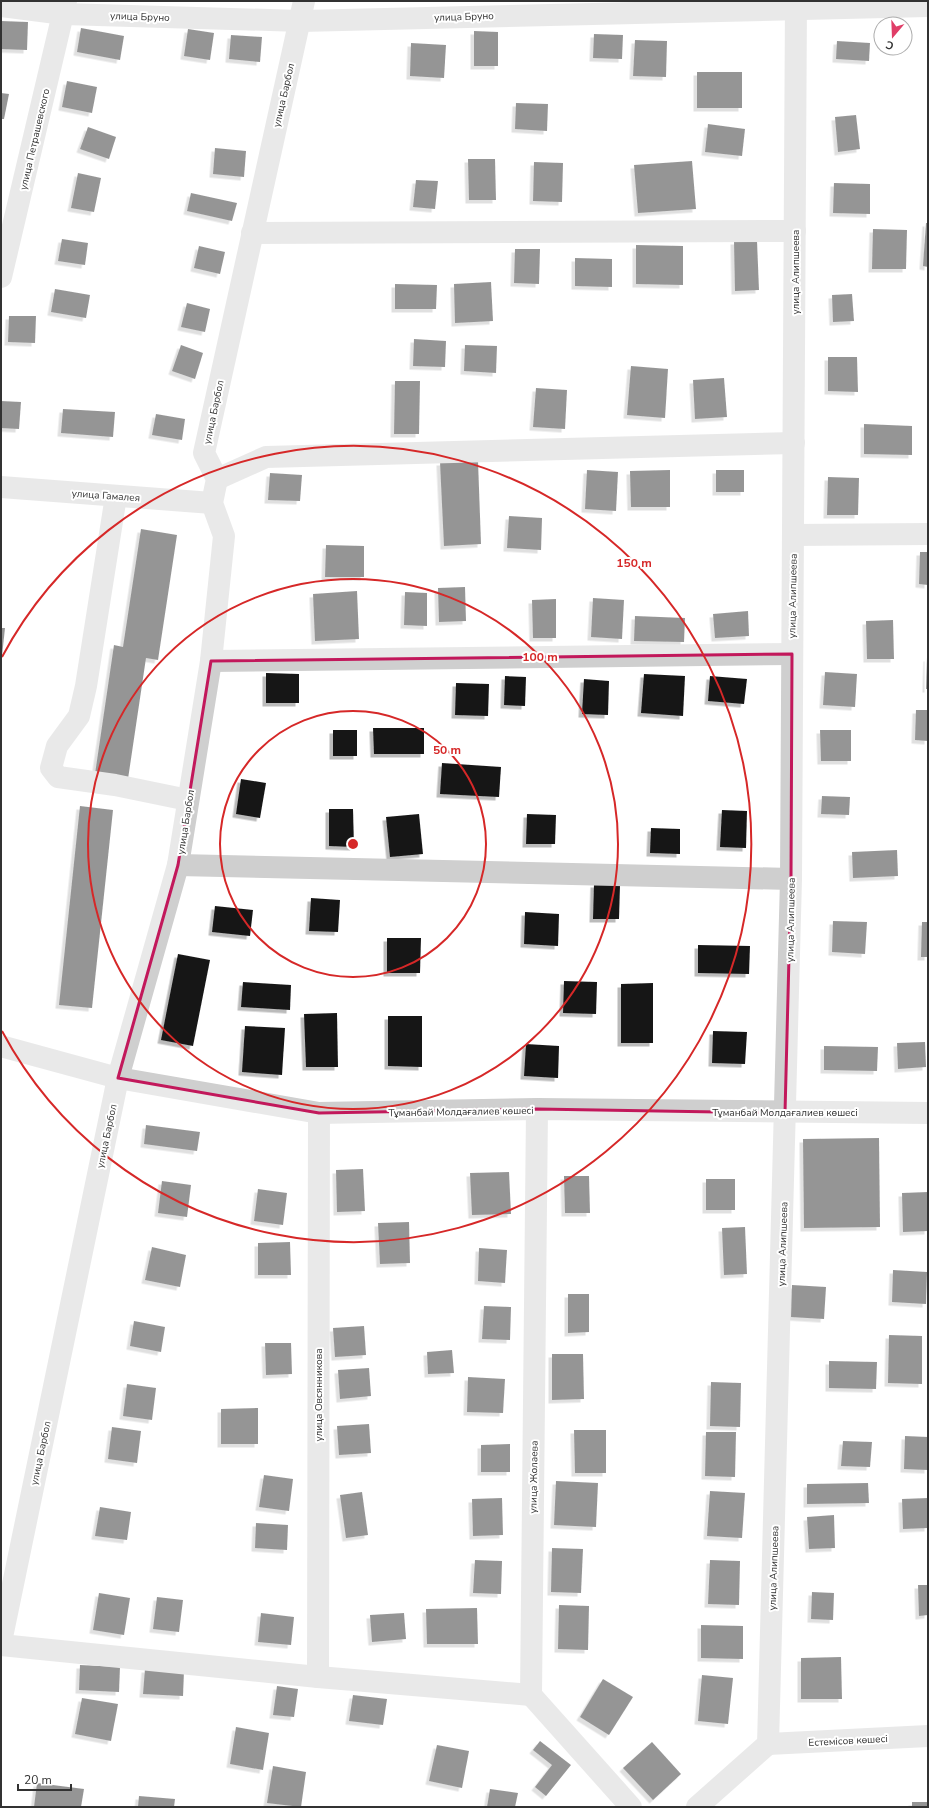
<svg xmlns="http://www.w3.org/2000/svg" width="929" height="1808" font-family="'Nunito Sans',sans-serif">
  <defs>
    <filter id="shadow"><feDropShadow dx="-3.5" dy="3.5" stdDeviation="0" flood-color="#0004"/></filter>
  </defs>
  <rect width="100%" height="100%" fill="#fff"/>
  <g fill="#191919" filter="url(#shadow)">
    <path d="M1,21l27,1 -1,28 -26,-1z"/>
    <path d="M81,28l43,8 -4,24 -43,-8z"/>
    <path d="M188,29l26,4 -4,27 -26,-4z"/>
    <path d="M474,31l24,1v34h-24z"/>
    <path d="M594,34l29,1 -1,24 -29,-1z"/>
    <path d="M231,35l31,2 -2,25 -31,-3z"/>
    <path d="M635,40l32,1 -1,36 -33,-1z"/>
    <path d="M837,41l33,2 -1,18 -33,-2z"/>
    <path d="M411,43l35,2 -2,33 -34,-2z"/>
    <rect x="697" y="72" width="45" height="36"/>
    <path d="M67,81l30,6 -5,26 -30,-6z"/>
    <path d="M1,93l8,1 -5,25h-3z"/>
    <path d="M516,103l32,1 -1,27 -32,-2z"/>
    <path d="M856,115l4,34 -22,3 -3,-35z"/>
    <path d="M708,124l37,5 -3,27 -37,-4z"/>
    <path d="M88,127l28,10 -7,22 -29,-10z"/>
    <path d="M215,148l31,3 -2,26 -31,-3z"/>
    <path d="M468,159h27l1,41h-27z"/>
    <path d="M692,161l4,48 -58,4 -4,-48z"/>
    <path d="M534,162l29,1 -1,39 -29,-1z"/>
    <path d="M78,173l23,5 -7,34 -23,-4z"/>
    <path d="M416,180l22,1 -3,28 -22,-2z"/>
    <path d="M834,183l36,1v30l-37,-1z"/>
    <path d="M191,193l46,10 -5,18 -45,-10z"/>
    <path d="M926,223h2v44l-5,-1z"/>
    <path d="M873,229l34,1 -1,39h-34z"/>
    <path d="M62,239l26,4 -3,22 -27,-4z"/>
    <path d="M734,241h23l2,49 -24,1z"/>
    <path d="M636,245l47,1v39l-47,-1z"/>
    <path d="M199,246l26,6 -5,22 -26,-6z"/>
    <path d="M515,249h25l-1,35 -25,-1z"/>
    <path d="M575,258l37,1v28l-37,-1z"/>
    <path d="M491,282l2,39 -38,2 -1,-39z"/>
    <path d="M395,284l42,1 -1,24h-41z"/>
    <path d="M55,289l35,6 -4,23 -35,-6z"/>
    <path d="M852,294l2,27 -21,1 -1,-27z"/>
    <path d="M187,303l23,6 -5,23 -24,-5z"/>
    <path d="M9,316h27l-1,27 -27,-1z"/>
    <path d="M414,339l32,2 -1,26 -32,-1z"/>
    <path d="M181,345l22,8 -8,26 -23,-8z"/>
    <path d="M465,345l32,1 -1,27 -32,-2z"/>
    <path d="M828,357h29l1,35 -30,-1z"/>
    <path d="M631,366l37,3 -3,49 -38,-3z"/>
    <path d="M724,378l3,39 -32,2 -2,-39z"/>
    <path d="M395,381h25l-1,53h-25z"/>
    <path d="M536,388l31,2 -2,39 -32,-2z"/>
    <path d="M1,401l20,1 -2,27 -18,-1z"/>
    <path d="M63,409l52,3 -2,25 -52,-4z"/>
    <path d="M156,414l29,5 -3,21 -30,-5z"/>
    <path d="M864,424l48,2v29l-48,-1z"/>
    <path d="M478,461l3,83 -37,2 -4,-84z"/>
    <path d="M587,470l31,2 -2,39 -31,-2z"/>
    <path d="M670,470v37h-39l-1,-36z"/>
    <rect x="716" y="470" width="28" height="22"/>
    <path d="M270,473l32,2 -2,26 -32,-1z"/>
    <path d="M828,477l31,1 -1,37h-31z"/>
    <path d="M509,516l33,2 -1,32 -34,-2z"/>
    <path d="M141,529l36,6 -19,125 -12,-2 -18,121 -33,-5 19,-129 9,2z"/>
    <path d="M326,545l38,1v31h-39z"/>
    <path d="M920,552h8v33l-9,-1z"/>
    <path d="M465,587l1,34 -27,1 -1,-34z"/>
    <path d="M357,591l2,48 -44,2 -2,-47z"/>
    <path d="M405,592l22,1v33l-23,-1z"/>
    <path d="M593,598l31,2 -2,39 -31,-2z"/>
    <path d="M556,599v39h-23l-1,-38z"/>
    <path d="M748,611l1,25 -34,2 -2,-24z"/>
    <path d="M635,616l50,2 -1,24 -50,-1z"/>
    <path d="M893,620l1,39h-27l-1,-38z"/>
    <path d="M1,628h4l-3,28h-1z"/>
    <path d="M927,658h1v31h-2z"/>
    <path d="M825,672l32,2 -2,33 -32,-2z"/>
    <path d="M266,673l33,1v29h-33z"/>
    <path d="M644,674l41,2 -2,40 -42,-3z"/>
    <path d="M505,676l21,1 -1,29 -21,-1z"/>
    <path d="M710,676l37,3 -3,25 -36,-3z"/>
    <path d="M584,679l25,2 -1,34 -26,-1z"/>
    <path d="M456,683l33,1 -1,32 -33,-1z"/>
    <path d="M916,710h12v31l-13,-1z"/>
    <path d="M373,728h51v26h-50z"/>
    <rect x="333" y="730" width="24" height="26"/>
    <path d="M820,730h31v31h-30z"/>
    <path d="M442,763l59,4 -2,30 -59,-3z"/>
    <path d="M241,779l25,4 -6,35 -24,-4z"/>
    <path d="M822,796l28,1 -1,18 -28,-1z"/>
    <path d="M80,806l33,4 -21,198 -33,-3z"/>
    <path d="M329,809h24l1,38 -25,-1z"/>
    <path d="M722,810l25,1 -1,37 -26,-1z"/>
    <path d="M419,814l4,40 -33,3 -4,-40z"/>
    <path d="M527,814l29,1 -1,29h-29z"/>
    <path d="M651,828l29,1v25l-30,-1z"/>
    <path d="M897,850l1,26 -45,2 -1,-26z"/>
    <path d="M594,884l26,1 -1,34h-26z"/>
    <path d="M311,898l29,2 -2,32 -29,-1z"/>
    <path d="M215,906l38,4 -3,26 -38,-4z"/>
    <path d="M525,912l34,2 -1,32 -34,-2z"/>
    <path d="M833,921l34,1 -2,32 -33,-2z"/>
    <path d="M922,922h6v35h-7z"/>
    <path d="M387,938h34l-1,35h-33z"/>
    <path d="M698,945l52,1 -1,28 -51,-1z"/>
    <path d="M178,954l32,6 -17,86 -32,-6z"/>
    <path d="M564,981l33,1 -1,32 -33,-1z"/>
    <path d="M243,982l48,3 -1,25 -49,-3z"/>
    <path d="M653,983v60h-32v-59z"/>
    <path d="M337,1013l1,54h-32l-2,-53z"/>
    <path d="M388,1016h34v51l-34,-1z"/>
    <path d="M245,1026l40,2 -3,47 -40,-3z"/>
    <path d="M713,1031l34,1 -2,32 -33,-1z"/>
    <path d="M925,1042l1,25 -28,2 -1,-26z"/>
    <path d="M526,1044l33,2 -1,32 -34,-2z"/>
    <path d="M824,1046l54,1 -1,24 -53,-1z"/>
    <path d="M146,1125l54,7 -3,19 -53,-7z"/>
    <path d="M879,1138l1,89 -76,1 -1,-89z"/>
    <path d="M363,1169l2,42 -28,1 -1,-42z"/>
    <path d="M509,1172l2,42 -39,1 -2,-42z"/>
    <path d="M564,1176h25l1,37h-25z"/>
    <rect x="706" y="1179" width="29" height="31"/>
    <path d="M162,1181l29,4 -4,32 -29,-4z"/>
    <path d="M258,1189l29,4 -4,32 -29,-4z"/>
    <path d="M928,1192v39l-25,1 -1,-39z"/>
    <path d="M409,1222l1,41 -30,1 -2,-41z"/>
    <path d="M745,1227l2,47 -23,1 -2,-47z"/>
    <path d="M290,1242l1,33h-33v-32z"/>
    <path d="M152,1247l34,8 -6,32 -35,-7z"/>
    <path d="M479,1248l28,2 -2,33 -27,-2z"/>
    <path d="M893,1270l34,2 -1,32 -34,-2z"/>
    <path d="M792,1285l34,2 -2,32 -33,-2z"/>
    <path d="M568,1294h21v38l-21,1z"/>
    <path d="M484,1306l27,1 -1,33 -28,-1z"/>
    <path d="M134,1321l31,6 -4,25 -31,-6z"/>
    <path d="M364,1326l2,29 -31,2 -2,-29z"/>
    <path d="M889,1335l33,1v48l-34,-1z"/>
    <path d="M265,1343h26l1,31 -26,1z"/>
    <path d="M452,1350l2,23 -26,1 -1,-22z"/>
    <path d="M552,1354h31l1,45 -32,1z"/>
    <path d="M829,1361l48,1 -1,27 -47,-1z"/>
    <path d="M369,1368l2,28 -31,3 -2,-29z"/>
    <path d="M468,1377l37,2 -2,34 -36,-1z"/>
    <path d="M711,1382l30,1 -1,44 -30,-1z"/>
    <path d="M127,1384l29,4 -4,32 -29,-4z"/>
    <path d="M258,1408v36h-37v-35z"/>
    <path d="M369,1424l2,29 -32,2 -2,-29z"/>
    <path d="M112,1427l29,4 -4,32 -29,-4z"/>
    <path d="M574,1430h32v43h-31z"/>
    <path d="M706,1432h30l-1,45 -30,-1z"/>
    <path d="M905,1436l23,1v33l-24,-1z"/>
    <path d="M843,1441l29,1 -2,25 -29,-1z"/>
    <path d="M510,1444v28h-29v-27z"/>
    <path d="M264,1475l29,4 -4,32 -30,-4z"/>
    <path d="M556,1481l42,2 -2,44 -42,-2z"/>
    <path d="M868,1483l1,20 -62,1v-20z"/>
    <path d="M710,1491l35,2 -3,45 -35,-2z"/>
    <path d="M362,1492l6,43 -22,3 -6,-43z"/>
    <path d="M502,1498l1,37 -30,1 -1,-37z"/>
    <path d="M928,1498v30l-25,1 -1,-30z"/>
    <path d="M100,1507l31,5 -4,28 -32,-4z"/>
    <path d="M834,1515l1,33 -26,1 -2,-32z"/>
    <path d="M256,1523l32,2 -1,25 -32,-2z"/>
    <path d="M552,1548l31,1 -2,44 -30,-1z"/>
    <path d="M475,1560l27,1 -1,33 -28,-1z"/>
    <path d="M710,1560l30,1 -1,44 -31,-1z"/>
    <path d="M918,1585h10v30l-9,1z"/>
    <path d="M812,1592l22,1 -1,27 -22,-1z"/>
    <path d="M99,1593l31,5 -6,37 -31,-5z"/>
    <path d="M157,1597l26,3 -4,32 -26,-3z"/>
    <path d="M559,1605l30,1 -1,44 -30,-1z"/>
    <path d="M477,1608l1,36h-51l-1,-35z"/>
    <path d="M261,1613l33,4 -3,28 -33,-3z"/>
    <path d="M404,1613l2,26 -34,3 -2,-27z"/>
    <path d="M701,1625l42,1v33l-42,-1z"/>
    <path d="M841,1657l1,42h-41v-41z"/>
    <path d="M80,1665l40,2 -1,25 -40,-2z"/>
    <path d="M145,1669l39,2 -1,25 -40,-2z"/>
    <path d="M702,1675l31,3 -5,46 -30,-3z"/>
    <path d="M603,1679l30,18 -24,38 -29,-18z"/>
    <path d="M277,1686l21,3 -4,28 -21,-2z"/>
    <path d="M353,1695l34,4 -4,26 -34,-4z"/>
    <path d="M82,1698l36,6 -7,37 -36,-7z"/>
    <path d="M236,1727l33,6 -6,37 -33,-6z"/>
    <path d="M540,1741l31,24 -25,31 -11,-9 17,-22 -19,-15z"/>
    <path d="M652,1742l29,32 -28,26 -30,-32z"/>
    <path d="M437,1745l32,6 -7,37 -33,-7z"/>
    <path d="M273,1766l33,6 -5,35 -34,-4z"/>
    <path d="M37,1783l47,6 -3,18h-47z"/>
    <path d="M490,1789l28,4 -3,14h-28z"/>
    <path d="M139,1796l36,3 -1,8h-36z"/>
    <rect x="912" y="1802" width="16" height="5"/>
  </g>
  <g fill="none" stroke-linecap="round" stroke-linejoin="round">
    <g stroke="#cfcfcf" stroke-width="22">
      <path d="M1,6l63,8 237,7 627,-15"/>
      <path d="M252,233l543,-2"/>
      <path d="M1,277l65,-276"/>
      <path d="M217,479l49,-22 528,-14"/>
      <path d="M1,487l211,16"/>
      <path d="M116,496l-30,190 -7,30 -22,30 -6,22 7,9 57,8 73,15"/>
      <path d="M793,535l135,-1"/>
      <path d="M211,661l581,-7"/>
      <path d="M178,865l613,14"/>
      <path d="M1,1046l117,32 201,35 218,-4 391,4"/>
      <path d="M537,1109l-6,586 100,112"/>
      <path d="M1,1642l117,-564 60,-213 33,-204 13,-125 -12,-33 5,-24 -13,-26 100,-452"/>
      <path d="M1,1645l317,32 213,18"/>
      <path d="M318,1677l1,-564"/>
      <path d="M768,1744l160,-8"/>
      <path d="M697,1807l71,-63 23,-865 5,-878"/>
    </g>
  </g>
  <path d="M0 0H929V1808H0ZM792,654l-1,225 -6,234 -248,-4 -218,4 -201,-35 60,-213 33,-204z" fill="#fff" fill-opacity=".55" fill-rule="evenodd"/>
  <path fill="none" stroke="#c2185b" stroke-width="3" stroke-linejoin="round" d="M792,654l-1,225 -6,234 -248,-4 -218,4 -201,-35 60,-213 33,-204z"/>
  <g fill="none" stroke="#d62828" stroke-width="2">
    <circle cx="353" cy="844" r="133"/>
    <circle cx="353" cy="844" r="265"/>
    <path d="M2 657A398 398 0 1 1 2 1031"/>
  </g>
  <g text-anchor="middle" stroke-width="4" stroke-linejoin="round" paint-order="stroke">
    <g font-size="10" fill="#323232" stroke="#fff">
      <text transform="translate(140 16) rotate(2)" y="4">улица Бруно</text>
      <text transform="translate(464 16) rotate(-2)" y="4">улица Бруно</text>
      <text transform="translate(283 95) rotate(-77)" y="4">улица Барбол</text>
      <text transform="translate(34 139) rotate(-77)" y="4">улица Петрашевского</text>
      <text transform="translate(795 272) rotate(-90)" y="4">улица Алипшеева</text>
      <text transform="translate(213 412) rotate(-78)" y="4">улица Барбол</text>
      <text transform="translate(106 495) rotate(4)" y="4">улица Гамалея</text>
      <text transform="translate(792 596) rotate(-89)" y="4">улица Алипшеева</text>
      <text transform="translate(185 822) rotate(-81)" y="4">улица Барбол</text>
      <text transform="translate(790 920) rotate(-89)" y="4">улица Алипшеева</text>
      <text transform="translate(461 1111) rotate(-1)" y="4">Тұманбай Молдағалиев көшесі</text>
      <text x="785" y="1116">Тұманбай Молдағалиев көшесі</text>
      <text transform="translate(106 1136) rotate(-78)" y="4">улица Барбол</text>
      <text transform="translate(782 1244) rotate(-88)" y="4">улица Алипшеева</text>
      <text transform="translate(318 1395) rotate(-90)" y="4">улица Овсянникова</text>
      <text transform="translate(40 1453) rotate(-78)" y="4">улица Барбол</text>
      <text transform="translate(533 1477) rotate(-89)" y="4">улица Жолаева</text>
      <text transform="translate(773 1568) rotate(-88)" y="4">улица Алипшеева</text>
      <text transform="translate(848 1740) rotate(-3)" y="4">Естемісов көшесі</text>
    </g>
  </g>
  <circle cx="353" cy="844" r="6" fill="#d62828" stroke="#fff" stroke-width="2"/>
  <g font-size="12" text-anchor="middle" font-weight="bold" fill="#d62828" stroke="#fff" stroke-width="4" stroke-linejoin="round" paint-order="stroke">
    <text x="634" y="567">150 m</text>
    <text x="540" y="661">100 m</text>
    <text x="447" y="754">50 m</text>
  </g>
  <rect width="929" height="1808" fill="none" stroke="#323232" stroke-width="4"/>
  <g transform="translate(893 36) rotate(199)"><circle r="19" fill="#ffffff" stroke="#adadad"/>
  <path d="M0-3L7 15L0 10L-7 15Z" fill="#e03d67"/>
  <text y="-6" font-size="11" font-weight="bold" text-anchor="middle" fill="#323232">С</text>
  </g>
  <path d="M18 1784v6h53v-6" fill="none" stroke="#323232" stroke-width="2"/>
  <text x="24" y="1784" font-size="12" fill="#323232" stroke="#ffffff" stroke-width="3" paint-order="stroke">20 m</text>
</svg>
